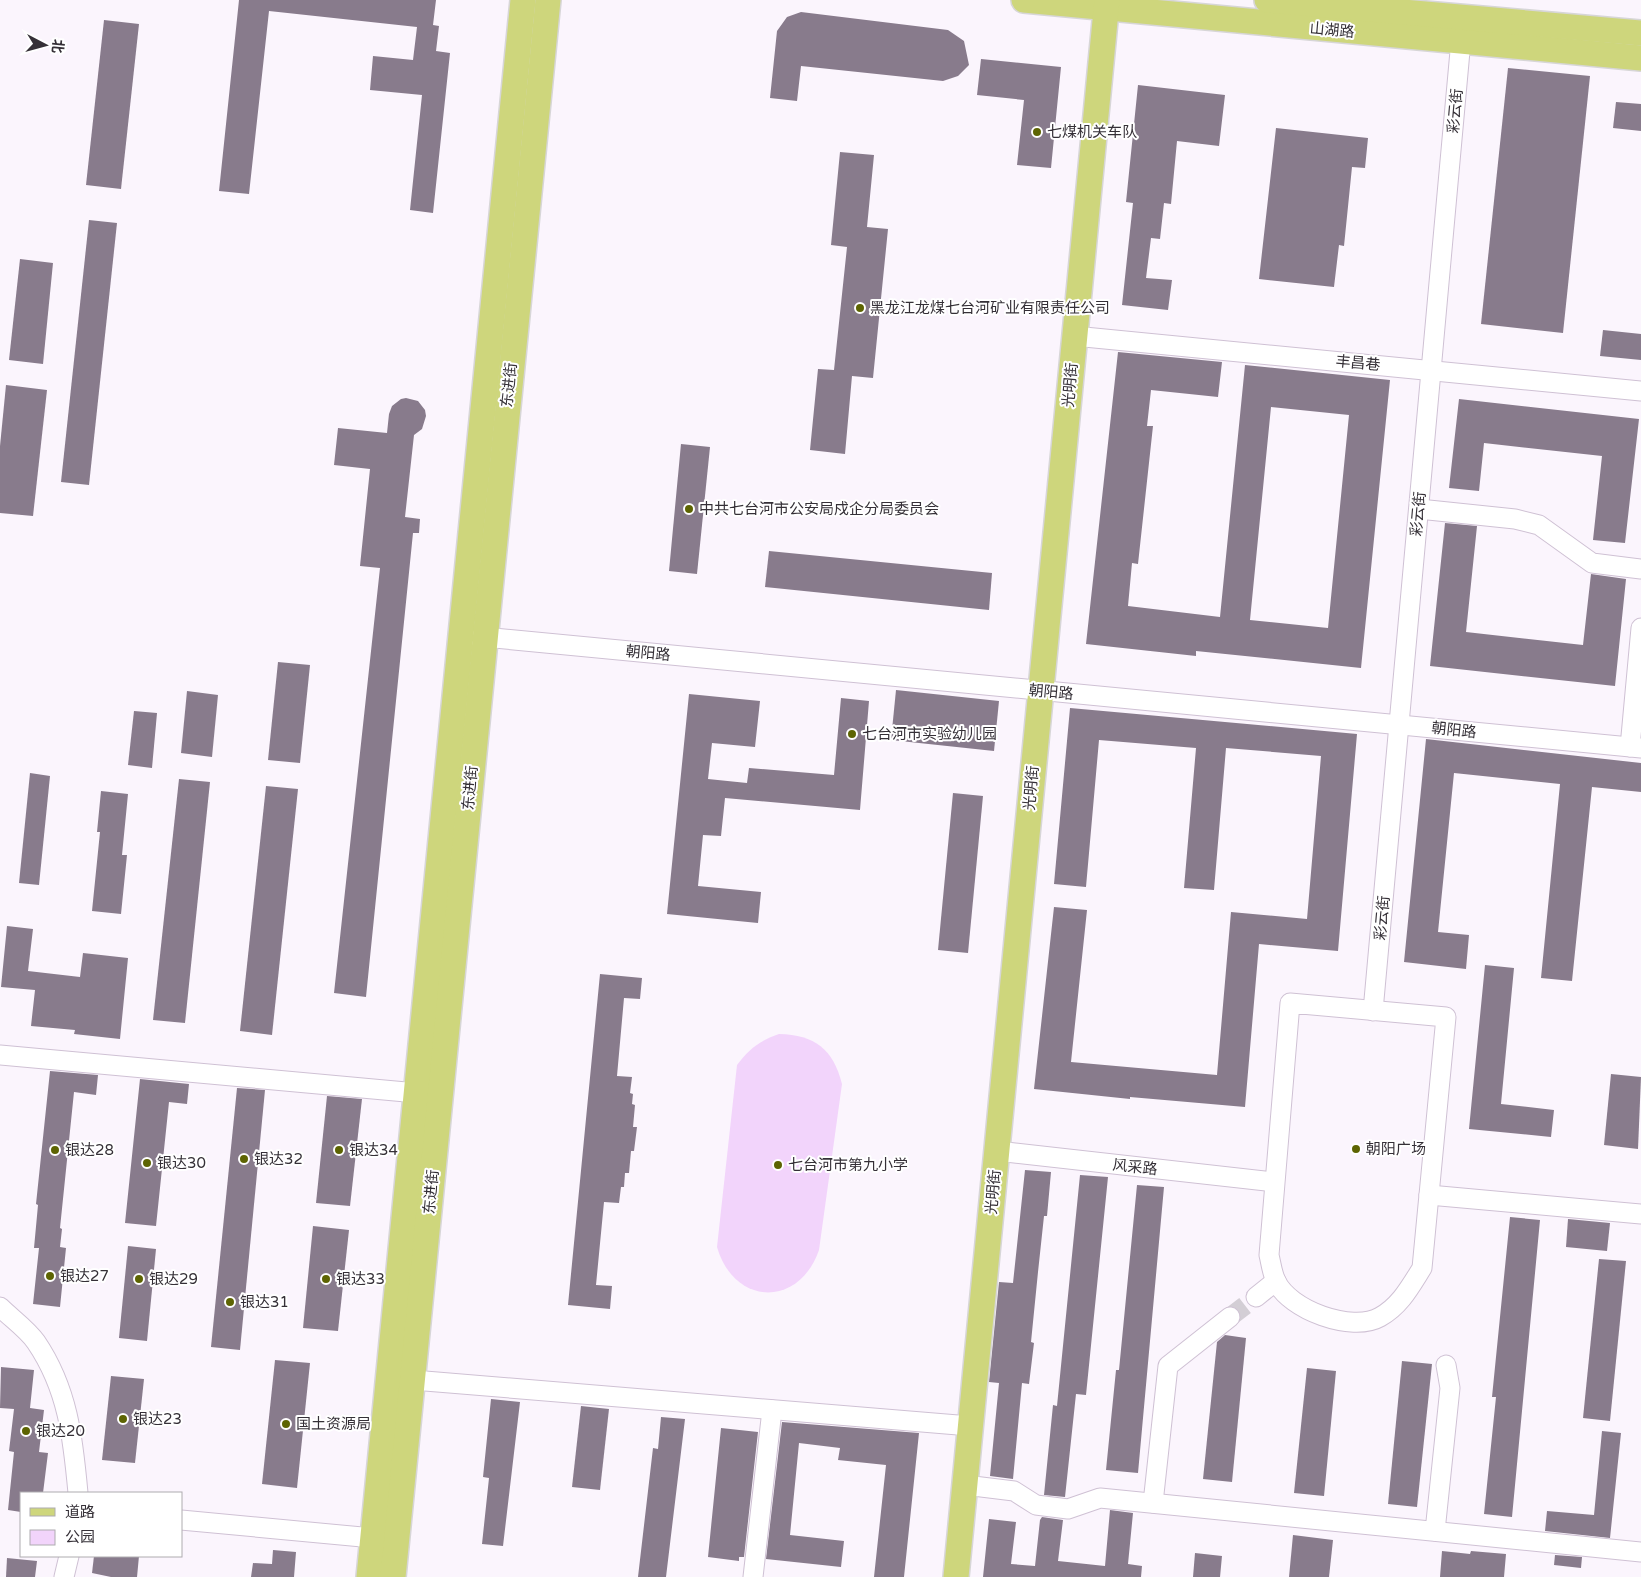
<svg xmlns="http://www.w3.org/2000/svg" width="1641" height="1577" font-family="'Varela Round','Noto Sans SC',sans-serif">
  <rect width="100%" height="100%" fill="#fbf5fd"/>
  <path fill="#f2d4fb" d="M779,1034c36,1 54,15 63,50l-23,166c-20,58 -85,56 -102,-3l20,-182c12,-16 22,-24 42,-31z"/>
  <g fill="#887b8c" fill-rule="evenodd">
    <path d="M239,0h197l-3,25 6,1 -3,25 14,2 -17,160 -23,-3 12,-115 -52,-5 3,-34 40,4 4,-33 -148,-16 -20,183 -30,-3z"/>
    <path d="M801,12l147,18 16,11 5,24 -11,11 -15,5 -142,-15 -4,35 -27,-3 7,-67 10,-14z"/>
    <path d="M104,20l35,4 -18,165 -35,-4z"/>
    <path d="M981,59l80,8 -10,101 -34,-3 7,-65 -47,-5z"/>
    <path d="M1508,68l82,8 -27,257 -82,-9z"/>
    <path d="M1138,85l87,10 -6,51 -42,-5 -6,63 -7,-1 -4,36 -9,-1 -5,40 26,2 -4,30 -46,-5 11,-102 -7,-1z"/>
    <path d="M1616,102l25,2v27l-28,-3z"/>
    <path d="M1276,128l92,10 -3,30 -13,-1 -8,79 -5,-1 -5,42 -75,-8z"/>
    <path d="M840,152l34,3 -7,72 21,2 -15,149 -21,-2 -7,78 -35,-4 8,-81 16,1 13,-123 -16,-2z"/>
    <path d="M89,220l28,3 -28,262 -28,-3z"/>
    <path d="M20,259l33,4 -10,101 -34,-4z"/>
    <path d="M1603,330l38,4v26l-41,-4z"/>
    <path d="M1118,352l104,10 -4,35 -67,-7 -4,36h6l-15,138 -6,-1 -4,43 92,11 25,-252 145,15 -29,288 -165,-17v5l-110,-12zM1271,407l78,8 -21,213 -78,-8z"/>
    <path d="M6,385l41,5 -14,126 -33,-3v-67z"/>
    <path d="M406,398l12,3 7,9 1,6 -4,13 -8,6 -9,82 15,2 -1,14h-6l-47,464 -32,-4 46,-425 -20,-2 10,-97 -36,-4 4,-37 49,5 2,-19 3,-8 9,-7z"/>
    <path d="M1459,399l180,20 -14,124 -32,-3 9,-84 -118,-13 -5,48 -30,-3z"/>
    <path d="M681,444l29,3 -13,127 -28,-3z"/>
    <path d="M1445,523l32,3 -11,106 117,13 8,-71 35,5 -11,107 -185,-20z"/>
    <path d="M769,551l223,22 -3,37 -224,-23z"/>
    <path d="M278,662l32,3 -10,98 -32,-3z"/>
    <path d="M896,690l103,11 -5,50 -103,-11z"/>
    <path d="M187,691l31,4 -6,62 -31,-4z"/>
    <path d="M689,694l71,7 -5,46 -43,-4 -4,36 39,4 2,-15 85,7 7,-77 28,3 -9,109 -135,-12 -4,38 -18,-1 -5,51 63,6 -3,31 -91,-9z"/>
    <path d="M1070,708l287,26 -19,217 -79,-7 -14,163 -115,-10v2l-96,-10 20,-182 33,3 -16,152 146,13 14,-163 76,7 14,-163 -95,-8 -12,142 -30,-2 12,-140 -97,-8 -13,147 -32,-3z"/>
    <path d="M134,711l23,2 -5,55 -24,-3z"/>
    <path d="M1426,739l215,24v29l-49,-5 -20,194 -31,-3 19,-194 -106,-11 -16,159 31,3 -3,34 -62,-7z"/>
    <path d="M30,773l20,3 -11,109 -20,-2z"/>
    <path d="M179,779l31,3 -25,241 -32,-3z"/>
    <path d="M266,786l32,3 -26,246 -32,-4z"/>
    <path d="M101,791l27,3 -6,61h5l-6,59 -29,-3 8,-79h-3z"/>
    <path d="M953,793l30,3 -15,157 -30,-3z"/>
    <path d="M7,926l26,3 -5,42 52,6 3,-24 45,5 -8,81 -46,-5 1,-4 -44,-4 4,-36 -34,-3z"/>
    <path d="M1485,965l29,3 -13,136 53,6 -3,27 -82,-8z"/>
    <path d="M600,974l42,4 -2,21 -16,-1 -7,78 15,1 -2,16 3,1 -1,10 3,1 -2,22h4l-3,24h-3l-2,22h-4l-1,14h-3l-2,16 -15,-1 -8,83 16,1 -2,23 -42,-4z"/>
    <path d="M50,1071l48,4 -2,20 -22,-3 -14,136 2,1 -2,18 6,1 -6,59 -27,-3 6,-56h-5l4,-43 -2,-1z"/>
    <path d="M1611,1074l30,3 -3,72 -34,-4z"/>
    <path d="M140,1079l49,5 -2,20 -18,-2 -13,124 -31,-3z"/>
    <path d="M237,1088l28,2 -25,260 -29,-3z"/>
    <path d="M327,1096l35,3 -12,107 -34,-3z"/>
    <path d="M1025,1170l26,2 -4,44h-3l-6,56 -7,70 3,1 -5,41 -7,-1 -9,96 -23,-3 9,-93 -10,-1 10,-100 14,1z"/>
    <path d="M1080,1175l28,2 -22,218 -10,-1 -11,103 -21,-2 9,-90 4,1z"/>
    <path d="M1137,1185l27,2 -26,286 -32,-3 10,-100h3z"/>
    <path d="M1510,1217l30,3 -28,297 -28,-3 12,-117h-4z"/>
    <path d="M1568,1219l42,4 -3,28 -41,-4z"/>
    <path d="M313,1226l36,4 -11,101 -35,-3z"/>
    <path d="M128,1246l28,3 -9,92 -28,-3z"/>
    <path d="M1599,1259l27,2 -16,160 -27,-3z"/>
    <path d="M1225,1335l21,3 -14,144 -29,-3 14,-137z"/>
    <path d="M275,1360l35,3 -13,125 -35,-4z"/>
    <path d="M1402,1361l30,3 -15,143 -29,-3z"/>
    <path d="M1,1367l33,3 -4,38 14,2 -5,42 9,1 -5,40h-22v19l-13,-2 6,-58 -5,-1 5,-42 -14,-1z"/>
    <path d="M1307,1368l29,3 -12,125 -30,-3z"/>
    <path d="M111,1376l33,3 -9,84 -33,-3z"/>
    <path d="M491,1399l29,3 -17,144 -21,-2 7,-66 -6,-1z"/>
    <path d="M581,1406l28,3 -9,81 -28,-3z"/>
    <path d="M661,1417l24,2 -19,158h-28l15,-129 5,1z"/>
    <path d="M782,1422l137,11 -15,144h-30l12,-112 -48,-5 2,-12 -41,-5 -9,92 54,6 -3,26 -75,-8z"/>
    <path d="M721,1428l37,4 -14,125h-5v4l-31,-4z"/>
    <path d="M1602,1431l19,2 -11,105 -65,-7 2,-20 47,4z"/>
    <path d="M1110,1510l23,3 -5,51 14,2 -1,11h-158l6,-58 27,3 -5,42 24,2 5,-46 2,-3 21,3 -5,41 47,5z"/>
    <path d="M1293,1535l40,5 -4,37h-40z"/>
    <path d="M273,1550l23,2 -2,25h-43l2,-14 19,1z"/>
    <path d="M1442,1551l28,3 1,-3 35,3 -2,23h-64z"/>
    <path d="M1195,1553l27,3 -2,21h-27z"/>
    <path d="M1555,1555l27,2 -1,11 -27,-3z"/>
    <path d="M94,1556h45l-2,21h-26l-19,-4z"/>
    <path d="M7,1558l30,3 -2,16h-29z"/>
  </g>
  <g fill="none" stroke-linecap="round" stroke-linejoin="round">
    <path stroke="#d3ced5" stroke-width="19" stroke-dasharray="19 9" stroke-linecap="butt" d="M1230,1317l26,-20"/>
    <g stroke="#cfc1d4" stroke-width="21">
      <g id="minor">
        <path d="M1074,336l567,55"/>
        <path d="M1419,509l96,10 24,6 53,38 49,6"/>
        <path d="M473,636l1168,112"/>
        <path d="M1630,747l11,-119"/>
        <path d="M1290,1003l156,14 -24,251c-12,19 -22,38 -42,49 -28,16 -91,-7 -104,-36 -4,-8 -5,-18 -7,-26z"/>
        <path d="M1373,1011l89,-982"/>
        <path d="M0,1055l417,38"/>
        <path d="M997,1151l277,31"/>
        <path d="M1429,1195l212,19"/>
        <path d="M1256,1297l20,-16"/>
        <path d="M0,1307c11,11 27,22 36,35 32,47 37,96 42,151"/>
        <path d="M413,1380l557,46"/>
        <path d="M965,1485l49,6 22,14 32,4 32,-11 541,54"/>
        <path d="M1153,1503l15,-137 62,-49"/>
        <path d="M181,1520l192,18"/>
        <path d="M1435,1531l15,-143 -4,-23"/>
        <path d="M64,1577l5,-21"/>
        <path d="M753,1577l19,-167"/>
      </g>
    </g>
    <g stroke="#d7d6d7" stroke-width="28">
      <g id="major">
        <path d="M1024,0l617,58"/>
        <path d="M1267,0l374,33"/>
        <path d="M369,1577l154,-1577"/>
        <path d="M393,1577l155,-1577"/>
        <path d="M956,1577l151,-1577"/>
      </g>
    </g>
    <use href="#minor" stroke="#fff" stroke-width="19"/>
    <use href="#major" stroke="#ced67c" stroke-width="25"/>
  </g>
  <g fill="#5d6402" stroke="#fff" stroke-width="2">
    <circle cx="1037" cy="132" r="5"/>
    <circle cx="860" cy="308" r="5"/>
    <circle cx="689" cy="509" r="5"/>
    <circle cx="852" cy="734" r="5"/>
    <circle cx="1356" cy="1149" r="5"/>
    <circle cx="55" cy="1150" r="5"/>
    <circle cx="339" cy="1150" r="5"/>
    <circle cx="244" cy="1159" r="5"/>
    <circle cx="147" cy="1163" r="5"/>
    <circle cx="778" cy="1165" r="5"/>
    <circle cx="50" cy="1276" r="5"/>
    <circle cx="139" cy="1279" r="5"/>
    <circle cx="326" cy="1279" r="5"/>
    <circle cx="230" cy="1302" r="5"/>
    <circle cx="123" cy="1419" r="5"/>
    <circle cx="286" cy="1424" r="5"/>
    <circle cx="26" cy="1431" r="5"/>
  </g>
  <g text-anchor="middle" stroke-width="4" stroke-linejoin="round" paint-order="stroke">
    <g font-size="15" fill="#353037" stroke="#fff">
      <text transform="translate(1332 30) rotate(5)" y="5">山湖路</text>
      <text transform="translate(1455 111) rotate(-85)" y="5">彩云街</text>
      <text transform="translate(1358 363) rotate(5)" y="5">丰昌巷</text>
      <text transform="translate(509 385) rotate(-84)" y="5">东进街</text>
      <text transform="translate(1070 385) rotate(-85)" y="5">光明街</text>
      <text transform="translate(1418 514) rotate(-85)" y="5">彩云街</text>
      <text transform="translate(648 653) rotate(5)" y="5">朝阳路</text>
      <text transform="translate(1051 692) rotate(5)" y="5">朝阳路</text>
      <text transform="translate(1454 730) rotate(6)" y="5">朝阳路</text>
      <text transform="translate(470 788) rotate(-85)" y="5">东进街</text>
      <text transform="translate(1031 788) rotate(-85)" y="5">光明街</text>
      <text transform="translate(1382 918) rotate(-85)" y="5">彩云街</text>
      <text transform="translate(1135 1167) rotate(6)" y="5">风采路</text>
      <text transform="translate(431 1192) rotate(-85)" y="5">东进街</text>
      <text transform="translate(993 1192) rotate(-85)" y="5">光明街</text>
    </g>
    <g font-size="15" fill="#353037" stroke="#fff" text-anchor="start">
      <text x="1047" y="137">七煤机关车队</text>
      <text x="870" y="313">黑龙江龙煤七台河矿业有限责任公司</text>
      <text x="699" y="514">中共七台河市公安局戍企分局委员会</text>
      <text x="862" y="739">七台河市实验幼儿园</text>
      <text x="1366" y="1154">朝阳广场</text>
      <text x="65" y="1155">银达28</text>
      <text x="349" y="1155">银达34</text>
      <text x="254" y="1164">银达32</text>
      <text x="157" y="1168">银达30</text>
      <text x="788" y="1170">七台河市第九小学</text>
      <text x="60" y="1281">银达27</text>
      <text x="149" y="1284">银达29</text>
      <text x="336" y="1284">银达33</text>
      <text x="240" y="1307">银达31</text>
      <text x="133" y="1424">银达23</text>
      <text x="296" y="1429">国土资源局</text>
      <text x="36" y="1436">银达20</text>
    </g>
  </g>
  <rect x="20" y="1492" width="162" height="65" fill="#ffffff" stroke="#aeacaf"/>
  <rect x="30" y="1508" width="25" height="8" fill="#ced67c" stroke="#aeacaf"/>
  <text x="65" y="1517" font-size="15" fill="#353037">道路</text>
  <rect x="30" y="1530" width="25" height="15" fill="#f2d4fb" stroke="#aeacaf"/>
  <text x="65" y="1542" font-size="15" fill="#353037">公园</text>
  <g transform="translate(45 45) rotate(96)" stroke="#ffffff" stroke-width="4" paint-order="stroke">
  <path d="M0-4L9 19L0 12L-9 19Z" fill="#353037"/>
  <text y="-8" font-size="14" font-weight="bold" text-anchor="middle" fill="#353037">北</text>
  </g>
</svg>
